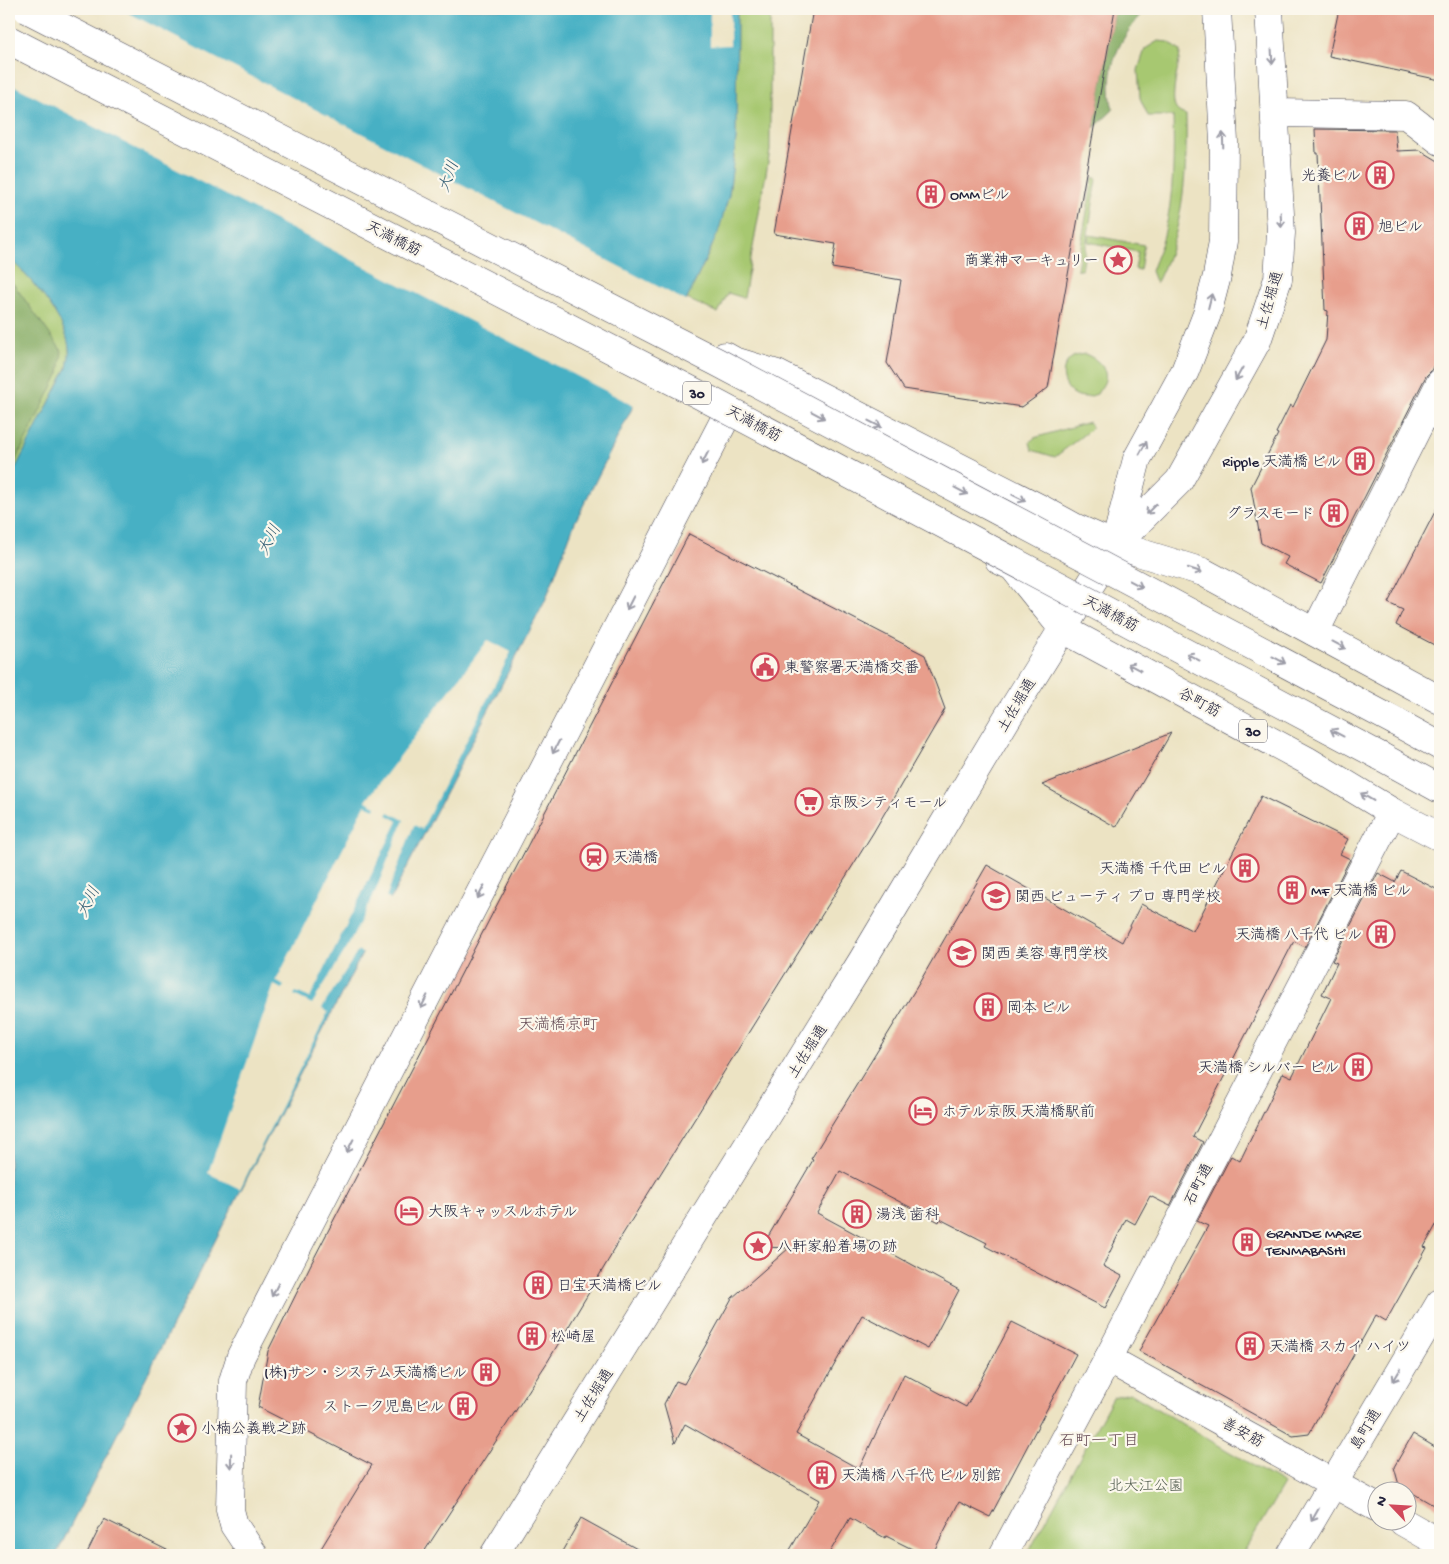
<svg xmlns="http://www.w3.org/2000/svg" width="1449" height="1564" font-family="'Gochi Hand','Klee One',sans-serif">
  <rect width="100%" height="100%" fill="#fbf7ec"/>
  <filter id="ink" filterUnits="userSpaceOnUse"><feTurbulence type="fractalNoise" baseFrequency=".02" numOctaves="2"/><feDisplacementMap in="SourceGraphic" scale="10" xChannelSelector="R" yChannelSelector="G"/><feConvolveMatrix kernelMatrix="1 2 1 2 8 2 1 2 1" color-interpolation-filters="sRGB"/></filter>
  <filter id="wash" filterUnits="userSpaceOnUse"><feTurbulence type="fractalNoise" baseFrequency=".0096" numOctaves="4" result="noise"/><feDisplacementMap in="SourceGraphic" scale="20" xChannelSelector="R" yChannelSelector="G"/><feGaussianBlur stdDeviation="1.12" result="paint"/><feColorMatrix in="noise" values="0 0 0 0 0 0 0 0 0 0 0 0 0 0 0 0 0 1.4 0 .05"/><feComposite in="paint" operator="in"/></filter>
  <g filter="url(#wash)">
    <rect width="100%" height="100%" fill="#ece3c3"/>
    <g fill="#a7c871" stroke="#647556">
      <path d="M737,9h33v142l-26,147 -16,-5 -10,20 -31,-14 24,-50 18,-54 7,-56z"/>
      <path d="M1158,41l11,1 11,9c0,14 -11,46 -4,58 2,3 6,5 10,6 1,45 -1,94 -16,137 -4,11 -9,22 -14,32l-5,-13c4,-12 10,-23 13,-36 10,-38 10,-80 9,-119h-25l-8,-18 -2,-28 7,-21z"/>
      <path d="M1093,177l4,2 -15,91 -5,-1z"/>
      <path d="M1089,235l55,10 -4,25 -5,-1 3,-17 -50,-10z"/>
      <path d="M9,258c22,21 57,60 60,90 1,7 -1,14 -2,20l-58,113z"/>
      <path d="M1085,354c10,4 23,13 20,26 -1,5 -6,10 -8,14 -3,1 -8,3 -12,3 -21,0 -30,-29 -12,-40 3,-2 8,-2 12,-3z"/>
      <path d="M1089,422l3,6 -37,29 -23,-7 -2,-8 4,-4z"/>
      <path d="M1130,1393l154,91 -42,71h-215l86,-158z"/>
    </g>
    <g fill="#85ac63" stroke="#54674f">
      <path d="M1115,9h32c-28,28 -44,61 -34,101l-19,18z"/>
      <path d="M9,278l53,73 -3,22 -50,101z"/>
    </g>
    <path fill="#46b0c4" stroke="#346980" d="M39,9h698l-1,130 -7,56 -11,38 -31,66 -112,223 -30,79 -257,496 -232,458h-47v-1074l58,-113c1,-6 3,-13 2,-20 -3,-30 -38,-69 -60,-90v-190z"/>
    <g fill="#ece3c3" fill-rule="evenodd">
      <path d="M36,9h85l567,293 -53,104 -626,-323v-21z"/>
      <path d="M710,9h20v36l-20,1z"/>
      <path d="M488,640l23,12 -89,177 -8,-4 -28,72 5,3 -27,54 -6,-3 -36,57 6,4 -88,177 -32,-16 66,-188 8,4 2,-3 -8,-5 89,-176 10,4 1,-3 -10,-5zM389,812l15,8 -29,72 -27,54 -36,58 -18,-9 2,-3 14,6 88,-177 -11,-6z"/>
    </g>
    <g id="blocks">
      <g fill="#e79e8c">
        <path d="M813,9h302l-67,379 -26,19 -118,-18 -17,-26 14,-83 -69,-12 4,-24 -62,-10z"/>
        <path d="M1339,9h101v71l-111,-24z"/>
        <path d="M1315,129l80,1 2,21 23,-1 20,12v189l-9,20 -5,5 -105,207 -37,-19 4,-7 -27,-14 -10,-56 27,-53 -2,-1 14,-28 3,2 33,-67 2,-29 -3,-1 -7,-157h-2z"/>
        <path d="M1440,502v146l-44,-23 7,-15 -15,-7z"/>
        <path d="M689,534l236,121 20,54 -72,124 -262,420 1,1 -64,107 -126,194h-105l55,-90 -114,-58 10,-56 43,-87z"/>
        <path d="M1171,733l-55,94 -74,-42z"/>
        <path d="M1261,796l87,43 -8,15 10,5 -45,88 -11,-6 -101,196 10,5 -33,64 -20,-10 -15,28 -9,-5 -23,47 19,10 -17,32 -120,-62 2,-3 -47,-24 -1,3 -99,-51 -23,42 142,77 -31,59 -66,-34 -66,119 63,35 45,-95 62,33 46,-85 64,32 -86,163 -31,-15 -27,53h-8l-38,-19 -1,2 -35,-20 -22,37h-41l32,-55 -134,-76 -10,19 -11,-39 12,-23 8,3 48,-86 57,-50 -27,-1 51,-87 -2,-1 107,-174 69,-120 135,77 19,-38 52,27z"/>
        <path d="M1401,871l39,20v327l-16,29 3,1 -41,73 -10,-6 -67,119 -16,2 -154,-85 69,-125 -11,-5 34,-65 9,5 43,-88 9,4 39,-79 -9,-4 15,-31 -5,-2 46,-88 17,9z"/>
        <path d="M1413,1434l27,16v59l-41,-24 -5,-18z"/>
        <path d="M581,1518l67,37h-88z"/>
        <path d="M104,1519l73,36h-91z"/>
      </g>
    </g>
  </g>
  <g filter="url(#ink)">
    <use href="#blocks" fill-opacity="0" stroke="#403f4f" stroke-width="1"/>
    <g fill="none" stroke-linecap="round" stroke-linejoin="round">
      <g stroke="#403f4f" stroke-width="29">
        <g id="street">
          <path d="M1276,113l130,2 34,26"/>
          <path d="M1315,632l125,-249"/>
          <path d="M1403,1522l37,21"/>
          <path d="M254,1555l-20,-30 -4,-15 3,-129 8,-25 486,-941"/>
          <path d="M1003,1555l105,-196 268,148"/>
        </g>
      </g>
      <g stroke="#403f4f" stroke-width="29">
        <g id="secondary">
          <path d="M1115,545l22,-86 48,-88 22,-57 10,-38 6,-35 1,-99 -7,-133"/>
          <path d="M1108,1359l284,-547"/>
          <path d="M494,1555l368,-594 144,-241 109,-175 64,-64 78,-140 21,-62 3,-46 -12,-224"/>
          <path d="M1291,1555l149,-252"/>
        </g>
      </g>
      <g stroke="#403f4f" stroke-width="29">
        <g id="primary">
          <path d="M725,356l9,5 43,13 266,136 31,17 41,18 88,27 237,128"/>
          <path d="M999,560l14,7 50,62 243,131 86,52 48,25"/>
          <path d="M1396,722l44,24"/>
          <path d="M1380,756l60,33"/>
        </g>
      </g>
      <use href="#street" stroke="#fff" stroke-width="28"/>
      <use href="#secondary" stroke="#fff" stroke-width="28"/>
      <use href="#primary" stroke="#fff" stroke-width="28"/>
      <g stroke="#403f4f" stroke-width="29" stroke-linecap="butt">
        <g id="primary-bridge">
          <path d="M27,9l690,353 679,360"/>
          <path d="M9,40l691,355 680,361"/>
        </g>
      </g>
      <use href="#primary-bridge" stroke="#fff" stroke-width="28"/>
    </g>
    <defs><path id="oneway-shaft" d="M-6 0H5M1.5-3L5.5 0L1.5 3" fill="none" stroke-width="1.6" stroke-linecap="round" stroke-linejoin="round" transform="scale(1.25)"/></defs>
    <g stroke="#9c9ca7">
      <use href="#oneway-shaft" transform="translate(1272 57) rotate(87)"/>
      <use href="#oneway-shaft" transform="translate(1223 140) rotate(-92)"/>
      <use href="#oneway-shaft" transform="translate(1281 220) rotate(87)"/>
      <use href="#oneway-shaft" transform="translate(1210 301) rotate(-76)"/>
      <use href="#oneway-shaft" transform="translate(1239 374) rotate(119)"/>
      <use href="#oneway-shaft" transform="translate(818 415) rotate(28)"/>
      <use href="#oneway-shaft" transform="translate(875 424) rotate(27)"/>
      <use href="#oneway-shaft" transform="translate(1143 448) rotate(-61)"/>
      <use href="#oneway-shaft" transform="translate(705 458) rotate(117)"/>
      <use href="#oneway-shaft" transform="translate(961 491) rotate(28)"/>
      <use href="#oneway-shaft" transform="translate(1019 498) rotate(27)"/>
      <use href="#oneway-shaft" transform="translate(1151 509) rotate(135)"/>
      <use href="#oneway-shaft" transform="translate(1195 570) rotate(18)"/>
      <use href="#oneway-shaft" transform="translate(1136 584) rotate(28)"/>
      <use href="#oneway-shaft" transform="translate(630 603) rotate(117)"/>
      <use href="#oneway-shaft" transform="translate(1339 645) rotate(28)"/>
      <use href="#oneway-shaft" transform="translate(1193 657) rotate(-152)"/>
      <use href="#oneway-shaft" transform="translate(1279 660) rotate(28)"/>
      <use href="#oneway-shaft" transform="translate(1134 667) rotate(-152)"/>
      <use href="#oneway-shaft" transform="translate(1337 733) rotate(-152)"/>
      <use href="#oneway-shaft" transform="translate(556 747) rotate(117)"/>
      <use href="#oneway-shaft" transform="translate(1367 797) rotate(-149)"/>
      <use href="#oneway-shaft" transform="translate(481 892) rotate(117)"/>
      <use href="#oneway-shaft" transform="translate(424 1002) rotate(117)"/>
      <use href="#oneway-shaft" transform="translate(350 1146) rotate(117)"/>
      <use href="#oneway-shaft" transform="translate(275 1290) rotate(117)"/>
      <use href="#oneway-shaft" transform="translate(1397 1375) rotate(121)"/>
      <use href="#oneway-shaft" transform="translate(231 1461) rotate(91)"/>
      <use href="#oneway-shaft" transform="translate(1315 1515) rotate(120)"/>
    </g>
  </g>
  <defs>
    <g id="building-ring" transform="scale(1.4375)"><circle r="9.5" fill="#fbf7ec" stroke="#d1495b" stroke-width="1.5"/><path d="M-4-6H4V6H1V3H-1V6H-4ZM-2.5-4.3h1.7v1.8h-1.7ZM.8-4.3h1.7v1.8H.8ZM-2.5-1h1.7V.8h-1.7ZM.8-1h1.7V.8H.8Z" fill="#d1495b"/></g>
    <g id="sight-ring" transform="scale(1.4375)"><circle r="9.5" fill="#fbf7ec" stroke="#d1495b" stroke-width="1.5"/><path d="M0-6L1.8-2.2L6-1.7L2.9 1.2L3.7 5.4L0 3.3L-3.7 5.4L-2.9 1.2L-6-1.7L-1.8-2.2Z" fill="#d1495b"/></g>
    <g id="civic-ring" transform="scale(1.4375)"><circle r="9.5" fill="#fbf7ec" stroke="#d1495b" stroke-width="1.5"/><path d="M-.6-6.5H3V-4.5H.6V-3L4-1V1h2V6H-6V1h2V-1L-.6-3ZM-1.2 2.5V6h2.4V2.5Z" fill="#d1495b"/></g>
    <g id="supermarket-ring" transform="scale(1.4375)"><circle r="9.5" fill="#fbf7ec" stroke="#d1495b" stroke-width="1.5"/><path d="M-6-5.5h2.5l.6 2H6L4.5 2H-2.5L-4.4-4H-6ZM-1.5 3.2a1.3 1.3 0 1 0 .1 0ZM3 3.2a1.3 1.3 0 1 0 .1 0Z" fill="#d1495b"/></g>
    <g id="station-ring" transform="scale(1.4375)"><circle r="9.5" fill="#fbf7ec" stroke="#d1495b" stroke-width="1.5"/><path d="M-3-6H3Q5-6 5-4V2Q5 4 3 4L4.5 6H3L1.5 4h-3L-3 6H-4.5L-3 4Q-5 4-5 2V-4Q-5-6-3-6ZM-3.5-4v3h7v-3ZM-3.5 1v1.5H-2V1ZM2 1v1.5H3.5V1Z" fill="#d1495b"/></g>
    <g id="university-ring" transform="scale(1.4375)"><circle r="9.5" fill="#fbf7ec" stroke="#d1495b" stroke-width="1.5"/><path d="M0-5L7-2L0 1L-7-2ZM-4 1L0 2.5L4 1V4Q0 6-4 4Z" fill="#d1495b"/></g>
    <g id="hotel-ring" transform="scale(1.4375)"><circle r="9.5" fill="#fbf7ec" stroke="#d1495b" stroke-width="1.5"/><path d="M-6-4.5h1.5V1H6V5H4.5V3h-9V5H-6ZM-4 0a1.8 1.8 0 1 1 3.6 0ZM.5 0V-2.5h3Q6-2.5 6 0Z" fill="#d1495b"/></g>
  </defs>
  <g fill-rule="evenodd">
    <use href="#building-ring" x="1380" y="175"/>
    <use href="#building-ring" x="931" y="194"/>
    <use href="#building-ring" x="1359" y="226"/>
    <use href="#sight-ring" x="1118" y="260"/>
    <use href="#building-ring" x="1360" y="461"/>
    <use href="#building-ring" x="1334" y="513"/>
    <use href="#civic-ring" x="765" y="667"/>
    <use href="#supermarket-ring" x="809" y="802"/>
    <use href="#station-ring" x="594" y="857"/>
    <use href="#building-ring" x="1245" y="868"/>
    <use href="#building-ring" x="1292" y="890"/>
    <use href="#university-ring" x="996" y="896"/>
    <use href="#building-ring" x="1381" y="934"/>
    <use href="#university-ring" x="962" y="953"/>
    <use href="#building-ring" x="988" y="1007"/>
    <use href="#building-ring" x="1358" y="1067"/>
    <use href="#hotel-ring" x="923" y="1111"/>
    <use href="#hotel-ring" x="409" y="1211"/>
    <use href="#building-ring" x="857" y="1214"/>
    <use href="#building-ring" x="1247" y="1242"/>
    <use href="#sight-ring" x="758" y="1246"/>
    <use href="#building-ring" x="538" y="1285"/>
    <use href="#building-ring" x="532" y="1336"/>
    <use href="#building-ring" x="1250" y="1346"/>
    <use href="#building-ring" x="486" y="1372"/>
    <use href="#building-ring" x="463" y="1406"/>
    <use href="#sight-ring" x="182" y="1428"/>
    <use href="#building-ring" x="822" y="1475"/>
  </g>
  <g text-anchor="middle" stroke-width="4.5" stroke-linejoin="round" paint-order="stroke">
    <g fill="#fbf7ec" stroke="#636270" stroke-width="1">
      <rect x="683" y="381.5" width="28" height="23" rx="4"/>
      <rect x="1239" y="719.5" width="28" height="23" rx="4"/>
    </g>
    <g font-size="14" font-weight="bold" fill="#22223b">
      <text x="697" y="398">30</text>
      <text x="1253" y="736">30</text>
    </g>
    <g font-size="15" fill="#22223b" stroke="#fbf7ec" text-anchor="start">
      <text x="1361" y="180" text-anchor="end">光養ビル</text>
      <text x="950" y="199">OMMビル</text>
      <text x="1378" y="231">旭ビル</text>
      <text x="1099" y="265" text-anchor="end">商業神マーキュリー</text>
      <text x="1341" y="466" text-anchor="end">Ripple 天満橋 ビル</text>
      <text x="1315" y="518" text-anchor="end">グラスモード</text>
      <text x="784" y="672">東警察署天満橋交番</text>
      <text x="828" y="807">京阪シティモール</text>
      <text x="613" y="862">天満橋</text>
      <text x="1226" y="873" text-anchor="end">天満橋 千代田 ビル</text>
      <text x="1311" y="895">MF 天満橋 ビル</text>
      <text x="1015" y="901">関西 ビューティ プロ 専門学校</text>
      <text x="1362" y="939" text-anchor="end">天満橋 八千代 ビル</text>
      <text x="981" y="958">関西 美容 専門学校</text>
      <text x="1007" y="1012">岡本 ビル</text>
      <text x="1339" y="1072" text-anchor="end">天満橋 シルバー ビル</text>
      <text x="942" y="1116">ホテル京阪 天満橋駅前</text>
      <text x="428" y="1216">大阪キャッスルホテル</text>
      <text x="876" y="1219">湯浅 歯科</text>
      <text x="1266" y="1238">GRANDE MARE<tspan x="1266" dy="17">TENMABASHI</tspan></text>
      <text x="777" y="1251">八軒家船着場の跡</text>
      <text x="557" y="1290">日宝天満橋ビル</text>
      <text x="551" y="1341">松崎屋</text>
      <text x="1269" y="1351">天満橋 スカイ ハイツ</text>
      <text x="467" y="1377" text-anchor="end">(株)サン・システム天満橋ビル</text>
      <text x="444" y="1411" text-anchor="end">ストーク児島ビル</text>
      <text x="201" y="1433">小楠公義戦之跡</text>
      <text x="841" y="1480">天満橋 八千代 ビル 別館</text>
    </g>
    <g font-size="15" fill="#22223b" stroke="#fbf7ec">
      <text transform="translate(394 238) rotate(27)" y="5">天満橋筋</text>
      <text transform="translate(1269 300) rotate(-74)" y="5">土佐堀通</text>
      <text transform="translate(754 423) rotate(28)" y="5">天満橋筋</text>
      <text transform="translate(1111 613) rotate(28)" y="5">天満橋筋</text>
      <text transform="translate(1200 702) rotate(28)" y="5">谷町筋</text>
      <text transform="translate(1016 705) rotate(-59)" y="5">土佐堀通</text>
      <text transform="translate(807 1051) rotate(-58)" y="5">土佐堀通</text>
      <text transform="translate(1198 1184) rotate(-63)" y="5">石町通</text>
      <text transform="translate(593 1395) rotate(-58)" y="5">土佐堀通</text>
      <text transform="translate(1365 1429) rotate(-59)" y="5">島町通</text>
      <text transform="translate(1243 1432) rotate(29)" y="5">善安筋</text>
    </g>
    <g font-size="15" fill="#515c4e" stroke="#fbf7ec">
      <text x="1146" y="1490">北大江公園</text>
    </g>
    <g font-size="16" font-style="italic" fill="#305b72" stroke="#fbf7ec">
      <text transform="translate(447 176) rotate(-70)" y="6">大川</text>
      <text transform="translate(268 539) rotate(-63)" y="6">大川</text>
      <text transform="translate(87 901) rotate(-63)" y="6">大川</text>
    </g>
    <g font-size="16" fill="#674d57" stroke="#fbf7ec">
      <text x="558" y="1029">天満橋京町</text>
      <text x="1099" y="1445">石町一丁目</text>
    </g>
  </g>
  <rect width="1449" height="1564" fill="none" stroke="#fbf7ec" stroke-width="30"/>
  <g transform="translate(1392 1506) rotate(295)"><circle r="24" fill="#fbf7ec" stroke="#a4a2a5"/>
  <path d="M0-4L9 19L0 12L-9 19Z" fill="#d1495b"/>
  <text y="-8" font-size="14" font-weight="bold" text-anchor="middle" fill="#22223b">N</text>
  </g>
</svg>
